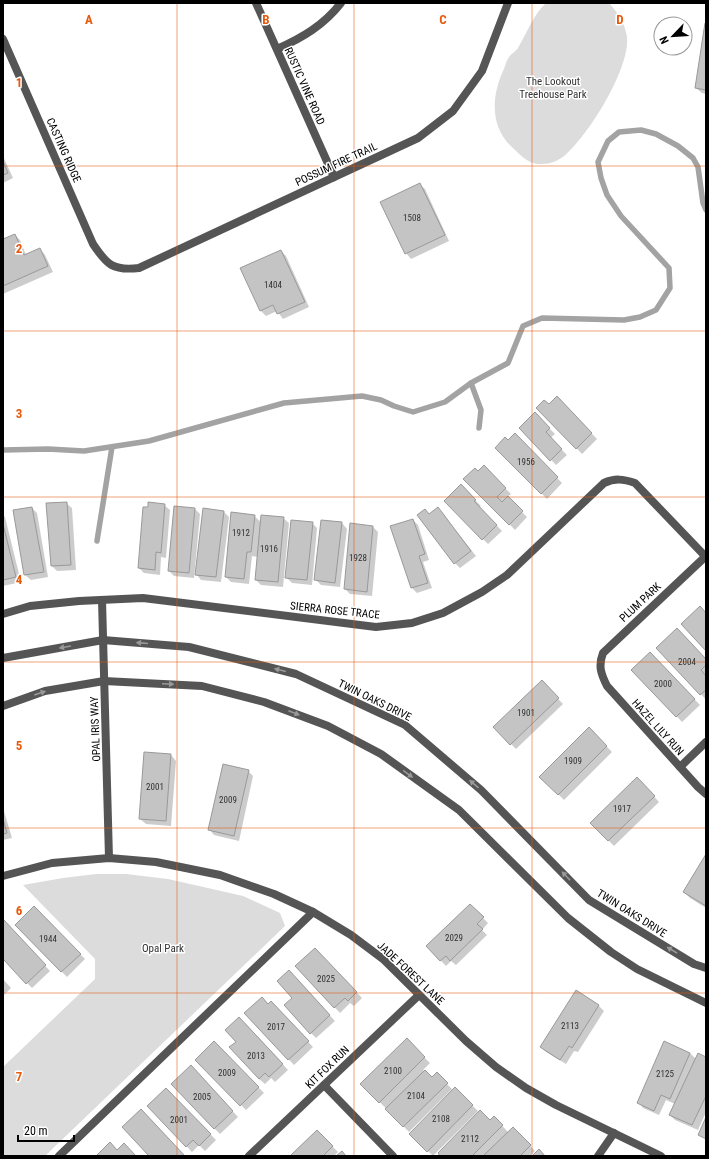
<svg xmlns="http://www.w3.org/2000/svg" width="709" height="1159" font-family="'Roboto Condensed',sans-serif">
  <rect width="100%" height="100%" fill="#fff"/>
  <g fill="#dcdcdc">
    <path d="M546,3h63c9,10 16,20 18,34 3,32 -39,99 -63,119 -6,5 -14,8 -22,8 -12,1 -20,-7 -28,-15 -24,-21 -23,-51 -11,-78 2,-4 3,-10 6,-14 3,-4 8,-6 10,-11 9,-15 14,-31 27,-43z"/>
    <path d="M96,874h30l42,5 75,17 37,17 5,13 -240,230h-42v-89l92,-88v-20l-72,-74 40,-7z"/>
  </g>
  <g fill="#0003">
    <path d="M706,24v70l-4,-1 -6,-5z"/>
    <path d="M3,156l10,22 -10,5z"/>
    <path d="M419,184l6,5 24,52 -38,18 -5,-6z"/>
    <path d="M15,235l5,5 6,15 14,-6 5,6 8,17 -50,22v-54z"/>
    <path d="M281,251l5,5 23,51 -26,12 -6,-8 -11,5 -5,-5 -19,-42z"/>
    <path d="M557,398l40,41 -15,15 -44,-46 11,-3z"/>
    <path d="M535,414l20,20 -5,4 17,17 -11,10 -36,-37z"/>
    <path d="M515,435l47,48 -15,16 -51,-51 12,-7z"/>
    <path d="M484,467l27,27 -4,3 20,20 -12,13 -50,-51 13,-7z"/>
    <path d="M461,486l20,20 -2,1 23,24 -14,13 -43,-43z"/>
    <path d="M66,503l6,5 4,62 -19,1 -5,-5z"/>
    <path d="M164,505l6,5 -4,48 -5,-1 -1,18 -16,-2 -5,-5z"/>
    <path d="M175,507l20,2 5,5 -6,64 -20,-2 -5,-5z"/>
    <path d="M32,508l5,5 11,64 -17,3 -6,-5z"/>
    <path d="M438,508l38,48 -16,12 -5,-5 -30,-53 5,5z"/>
    <path d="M224,512l5,5 -8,65 -20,-2 -5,-6z"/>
    <path d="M3,515l2,2 16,65 -18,4z"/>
    <path d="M254,516l7,6 22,-4 6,5 -6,64 -22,-2 -5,-5 2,-23 -6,-1 -3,28 -18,-2 -5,-5z"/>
    <path d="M413,520l5,5 11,35 -6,2 9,26 -15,5 -5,-5 -21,-61z"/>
    <path d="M312,523l5,5 -5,57 -20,-2 -6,-6z"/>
    <path d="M342,523l5,6 -7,58 -19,-2 -6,-6z"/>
    <path d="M351,525l22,2 5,5 -6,64 -22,-2 -5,-5z"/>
    <path d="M657,648l49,12v40l-5,-6z"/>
    <path d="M650,653l50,52 -18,17 -49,-52z"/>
    <path d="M542,682l21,22 -47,45 -22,-22z"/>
    <path d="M589,728l23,24 -48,48 -23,-23z"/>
    <path d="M171,755l5,6 -5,65 -25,-2 -6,-5z"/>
    <path d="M248,771l5,5 -14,65 -25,-6 -5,-6z"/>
    <path d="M637,778l22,24 -45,44 -23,-23z"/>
    <path d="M3,808l9,30 -9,2z"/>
    <path d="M706,856v52l-16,-10 -6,-6z"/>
    <path d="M470,905l18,18 -6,7 5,5 -31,30 -5,-4 -5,5 -19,-20z"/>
    <path d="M34,907l51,52 -18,18 -51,-52z"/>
    <path d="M3,920l47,51 -18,17 -29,-30z"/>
    <path d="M315,949l47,49 -8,8 -4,-3 -10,10 -44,-47z"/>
    <path d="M294,976l41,45 -19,17 -5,-5z"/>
    <path d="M3,979l8,9 -8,8z"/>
    <path d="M576,991l23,15 5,5 -26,41 -4,-1 -8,13 -20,-12 -5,-5z"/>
    <path d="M271,1002l42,45 -19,18 -49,-52 23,-8z"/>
    <path d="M245,1023l43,47 -13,12 -4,-4 -6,6 -6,-5 -22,-37z"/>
    <path d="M407,1040l23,23 -7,7 9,9 5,-5 15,15 -43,43 -47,-48z"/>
    <path d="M214,1042l50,51 -18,17 -50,-50z"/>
    <path d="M690,1053l6,6 10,-1v54l-8,18 -23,-10 -5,-5 5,-11 -9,-4 -7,15 -16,-7 -5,-6z"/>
    <path d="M196,1072l42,45 -18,17 -6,-6z"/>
    <path d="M166,1089l50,51 -11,11 -6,-6 -7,7 -44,-46z"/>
    <path d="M455,1089l23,22 -45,45 -22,-22z"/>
    <path d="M494,1117l14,15 5,-4 22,23 -5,5h-88z"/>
    <path d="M317,1131l21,21 -4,4h-43z"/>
  </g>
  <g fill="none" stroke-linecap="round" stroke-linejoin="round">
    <g stroke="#a3a3a3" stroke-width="5.5">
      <path d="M471,383l10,27 -2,18"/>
      <path d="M3,450l45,-1 36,2 65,-10 135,-38 78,-7 19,4 13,6 19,6 32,-10 26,-19 37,-20 15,-37 19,-8 82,2 16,-3 16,-7 14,-22 -1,-20 -48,-52 -14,-21 -6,-17 -3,-16 10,-21 11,-9 22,-2 15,4 22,12 15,12 5,9 5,36 3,7"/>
      <path d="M97,541l15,-94"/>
    </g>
  </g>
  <g fill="#c4c4c4" stroke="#999">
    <path d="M705,23h1v67l-11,-2z"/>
    <path d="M3,161l5,12 -5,2z"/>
    <path d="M420,183l25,52 -40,19 -25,-52z"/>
    <path d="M15,234l9,21 16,-7 8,18 -45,20v-47z"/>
    <path d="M281,250l24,52 -28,12 -4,-9 -13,6 -20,-43z"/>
    <path d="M557,396l35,37 -16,16 -40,-41 8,-8 5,4z"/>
    <path d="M535,412l15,16 -4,4 16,17 -12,12 -31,-33z"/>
    <path d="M515,433l43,44 -17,17 -46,-46 10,-11 3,3z"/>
    <path d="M484,465l22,23 -9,9 5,5 6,-6 15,15 -14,14 -46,-46 12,-11 3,3z"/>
    <path d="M461,484l15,16 -2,1 23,24 -15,15 -38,-39z"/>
    <path d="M67,502l4,63 -20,1 -5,-63z"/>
    <path d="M148,502l17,2 -4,49 -5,-1 -1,18 -17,-2 5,-61h5z"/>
    <path d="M174,506l21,2 -6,65 -21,-2z"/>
    <path d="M32,507l12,65 -20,3 -11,-65z"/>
    <path d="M438,507l33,44 -17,13 -37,-49 8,-6 4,5z"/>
    <path d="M203,508l21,3 -8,66 -21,-2z"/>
    <path d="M231,512l24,3 -4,37h-4l-3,27 -19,-2z"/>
    <path d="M261,515l23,2 -6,65 -23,-2z"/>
    <path d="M413,519l12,35 -6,2 9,27 -17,5 -21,-62z"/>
    <path d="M291,520l22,2 -6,58 -22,-2z"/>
    <path d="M321,520l21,2 -7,61 -21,-3z"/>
    <path d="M350,523l23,3 -6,66 -23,-3z"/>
    <path d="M3,524l13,53 -13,3z"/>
    <path d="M700,606l6,7v38l-25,-27z"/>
    <path d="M677,628l29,31v6l-5,5 5,6v14l-6,5 -44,-47z"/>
    <path d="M650,652l45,47 -19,18 -45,-47z"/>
    <path d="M542,680l17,18 -49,47 -17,-18z"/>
    <path d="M589,727l18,19 -49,49 -19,-18z"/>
    <path d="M144,752l27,2 -5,67 -27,-2z"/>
    <path d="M223,764l26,6 -15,66 -26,-6z"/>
    <path d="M637,777l18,19 -47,45 -18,-18z"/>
    <path d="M3,819l4,14 -4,1z"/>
    <path d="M706,854v52l-23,-14z"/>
    <path d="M470,904l14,13 -7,7 6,5 -33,32 -4,-5 -6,5 -14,-15z"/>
    <path d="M34,906l47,48 -20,18 -46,-47z"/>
    <path d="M3,919l43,46 -20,19 -23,-25z"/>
    <path d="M315,948l42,44 -9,9 -3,-3 -11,10 -39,-42z"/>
    <path d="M289,970l41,45 -20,19 -26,-29 8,-7 -15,-17z"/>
    <path d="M576,990l23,15 -27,43 -3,-2 -9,14 -20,-13z"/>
    <path d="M262,997l6,7 3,-3 38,40 -21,19 -44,-47z"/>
    <path d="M239,1017l44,47 -14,13 -4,-4 -6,6 -30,-32 7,-5 -11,-12z"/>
    <path d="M407,1038l18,19 -46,46 -19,-19z"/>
    <path d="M214,1041l45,46 -19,19 -45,-46z"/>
    <path d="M664,1041l26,12 -20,46 -9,-4 -7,16 -17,-8z"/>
    <path d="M698,1053l8,4v39l-14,29 -23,-10z"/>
    <path d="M191,1065l42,46 -19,18 -43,-45z"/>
    <path d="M425,1070l7,7 5,-5 11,11 -45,44 -18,-18z"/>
    <path d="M455,1087l18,18 -46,47 -18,-18z"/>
    <path d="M166,1088l45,46 -12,12 -6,-6 -7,7 -39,-41z"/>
    <path d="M141,1109l44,47h-36l-27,-29z"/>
    <path d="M480,1110l10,10 4,-4 9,9 -31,31h-32l-2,-3z"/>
    <path d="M706,1117v22l-8,-4z"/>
    <path d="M513,1127l18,18 -11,11h-37z"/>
    <path d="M317,1130l16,16 -10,10h-33z"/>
    <path d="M110,1142l7,8 7,-7 12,13h-38l-1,-1z"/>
    <path d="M539,1149l6,7h-13z"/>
    <path d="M342,1151l4,5h-10z"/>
  </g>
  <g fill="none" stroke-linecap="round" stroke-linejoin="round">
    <g stroke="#555" stroke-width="8">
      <path d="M277,49c25,-11 47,-24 64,-46"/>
      <path d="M324,1085l69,71"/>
      <path d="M59,1156l254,-244"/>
      <path d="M598,1156l16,-23"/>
    </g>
    <g stroke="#555" stroke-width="8">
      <path d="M256,3l78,174"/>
      <path d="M3,39l90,205c14,21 20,27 46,24l279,-130 35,-27 29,-40 26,-68"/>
      <path d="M706,556l-103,97c-5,13 -2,21 4,33l91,101 8,7"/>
      <path d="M102,600l7,258"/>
      <path d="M3,614l27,-8 49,-5 64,-3 233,29 36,-4 31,-10 39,-21 25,-17 97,-92c11,-5 19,-4 31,0l70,73"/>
      <path d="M680,767l26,-25"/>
      <path d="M3,876l49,-13 57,-5 47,4 64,13 54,19 39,18 38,23 32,24 83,82 30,26 30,21 30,17 105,51"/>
      <path d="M249,1156l170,-161"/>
    </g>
    <g stroke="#555" stroke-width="8">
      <path d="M3,658l100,-18 86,7 107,27 109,51 76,65 108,110 105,64 12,4"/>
      <path d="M3,706l42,-15 59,-10 98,5 62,16 64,24 53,28 78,56 109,108 43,34 26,17 69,34"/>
    </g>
  </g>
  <defs><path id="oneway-solid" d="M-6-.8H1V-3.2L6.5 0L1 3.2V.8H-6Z"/></defs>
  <g fill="#999">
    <use href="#oneway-solid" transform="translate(142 643) rotate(-175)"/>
    <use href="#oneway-solid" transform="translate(65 647) rotate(170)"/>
    <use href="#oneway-solid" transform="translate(280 670) rotate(-166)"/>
    <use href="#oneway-solid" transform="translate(168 684) rotate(3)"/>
    <use href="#oneway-solid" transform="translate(40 693) rotate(-19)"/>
    <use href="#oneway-solid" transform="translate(294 713) rotate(21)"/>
    <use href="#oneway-solid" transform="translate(408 774) rotate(36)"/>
    <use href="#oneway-solid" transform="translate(474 784) rotate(-140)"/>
    <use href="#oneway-solid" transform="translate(566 876) rotate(-134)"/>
    <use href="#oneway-solid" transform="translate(672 950) rotate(-149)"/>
  </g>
  <path fill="none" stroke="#e8590c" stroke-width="1" stroke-opacity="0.55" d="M177,3v1153M354,3v1153M532,3v1153M3,166h703M3,331h703M3,497h703M3,662h703M3,828h703M3,993h703"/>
  <g text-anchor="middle" stroke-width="3" stroke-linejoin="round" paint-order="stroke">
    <g font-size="9" fill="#313131">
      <text x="412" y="221">1508</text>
      <text x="273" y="288">1404</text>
      <text x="526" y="465">1956</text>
      <text x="241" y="536">1912</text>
      <text x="269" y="552">1916</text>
      <text x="358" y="561">1928</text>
      <text x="687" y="665">2004</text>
      <text x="663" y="687">2000</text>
      <text x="526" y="716">1901</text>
      <text x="573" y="764">1909</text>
      <text x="155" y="790">2001</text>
      <text x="228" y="803">2009</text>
      <text x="622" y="812">1917</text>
      <text x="454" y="941">2029</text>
      <text x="48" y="942">1944</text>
      <text x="326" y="982">2025</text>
      <text x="570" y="1029">2113</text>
      <text x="276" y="1030">2017</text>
      <text x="256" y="1059">2013</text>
      <text x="393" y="1074">2100</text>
      <text x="227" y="1076">2009</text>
      <text x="665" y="1077">2125</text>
      <text x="416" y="1099">2104</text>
      <text x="202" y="1100">2005</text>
      <text x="441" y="1122">2108</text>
      <text x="179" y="1123">2001</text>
      <text x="470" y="1142">2112</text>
    </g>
    <g font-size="11" fill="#333" stroke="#fff">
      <text x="553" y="85">The Lookout<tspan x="553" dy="13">Treehouse Park</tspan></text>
      <text x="163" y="952">Opal Park</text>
    </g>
    <g font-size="11" fill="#000" stroke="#fff">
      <text transform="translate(305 86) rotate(66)" y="4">RUSTIC VINE ROAD</text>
      <text transform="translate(64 150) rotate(66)" y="4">CASTING RIDGE</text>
      <text transform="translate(336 164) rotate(-25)" y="4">POSSUM FIRE TRAIL</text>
      <text transform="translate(640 602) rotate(-43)" y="4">PLUM PARK</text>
      <text transform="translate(335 610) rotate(6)" y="4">SIERRA ROSE TRACE</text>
      <text transform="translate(375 700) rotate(26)" y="4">TWIN OAKS DRIVE</text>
      <text transform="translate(658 727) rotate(48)" y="4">HAZEL LILY RUN</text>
      <text transform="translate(95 729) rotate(-92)" y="4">OPAL IRIS WAY</text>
      <text transform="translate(632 913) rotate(32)" y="4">TWIN OAKS DRIVE</text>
      <text transform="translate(411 973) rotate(43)" y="4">JADE FOREST LANE</text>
      <text transform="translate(327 1067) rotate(-44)" y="4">KIT FOX RUN</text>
    </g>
  </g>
  <g font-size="13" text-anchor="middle" font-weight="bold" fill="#e8590c" stroke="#fff" stroke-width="3" stroke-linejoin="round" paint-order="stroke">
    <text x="89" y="24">A</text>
    <text x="266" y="24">B</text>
    <text x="443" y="24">C</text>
    <text x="620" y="24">D</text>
    <text x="19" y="87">1</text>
    <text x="19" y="253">2</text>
    <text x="19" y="418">3</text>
    <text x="19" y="584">4</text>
    <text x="19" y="750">5</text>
    <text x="19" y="915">6</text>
    <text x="19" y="1081">7</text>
  </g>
  <rect width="709" height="1159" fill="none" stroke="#000000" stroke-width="8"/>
  <g transform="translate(673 36) rotate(245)"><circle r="19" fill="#ffffff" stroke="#999999"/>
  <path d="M0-3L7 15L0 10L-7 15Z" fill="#000000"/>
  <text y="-6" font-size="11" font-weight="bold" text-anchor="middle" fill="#000000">N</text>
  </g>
  <path d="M18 1135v6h56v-6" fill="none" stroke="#000000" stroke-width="2"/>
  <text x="24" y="1135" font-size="12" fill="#000000" stroke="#ffffff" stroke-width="3" paint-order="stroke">20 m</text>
</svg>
